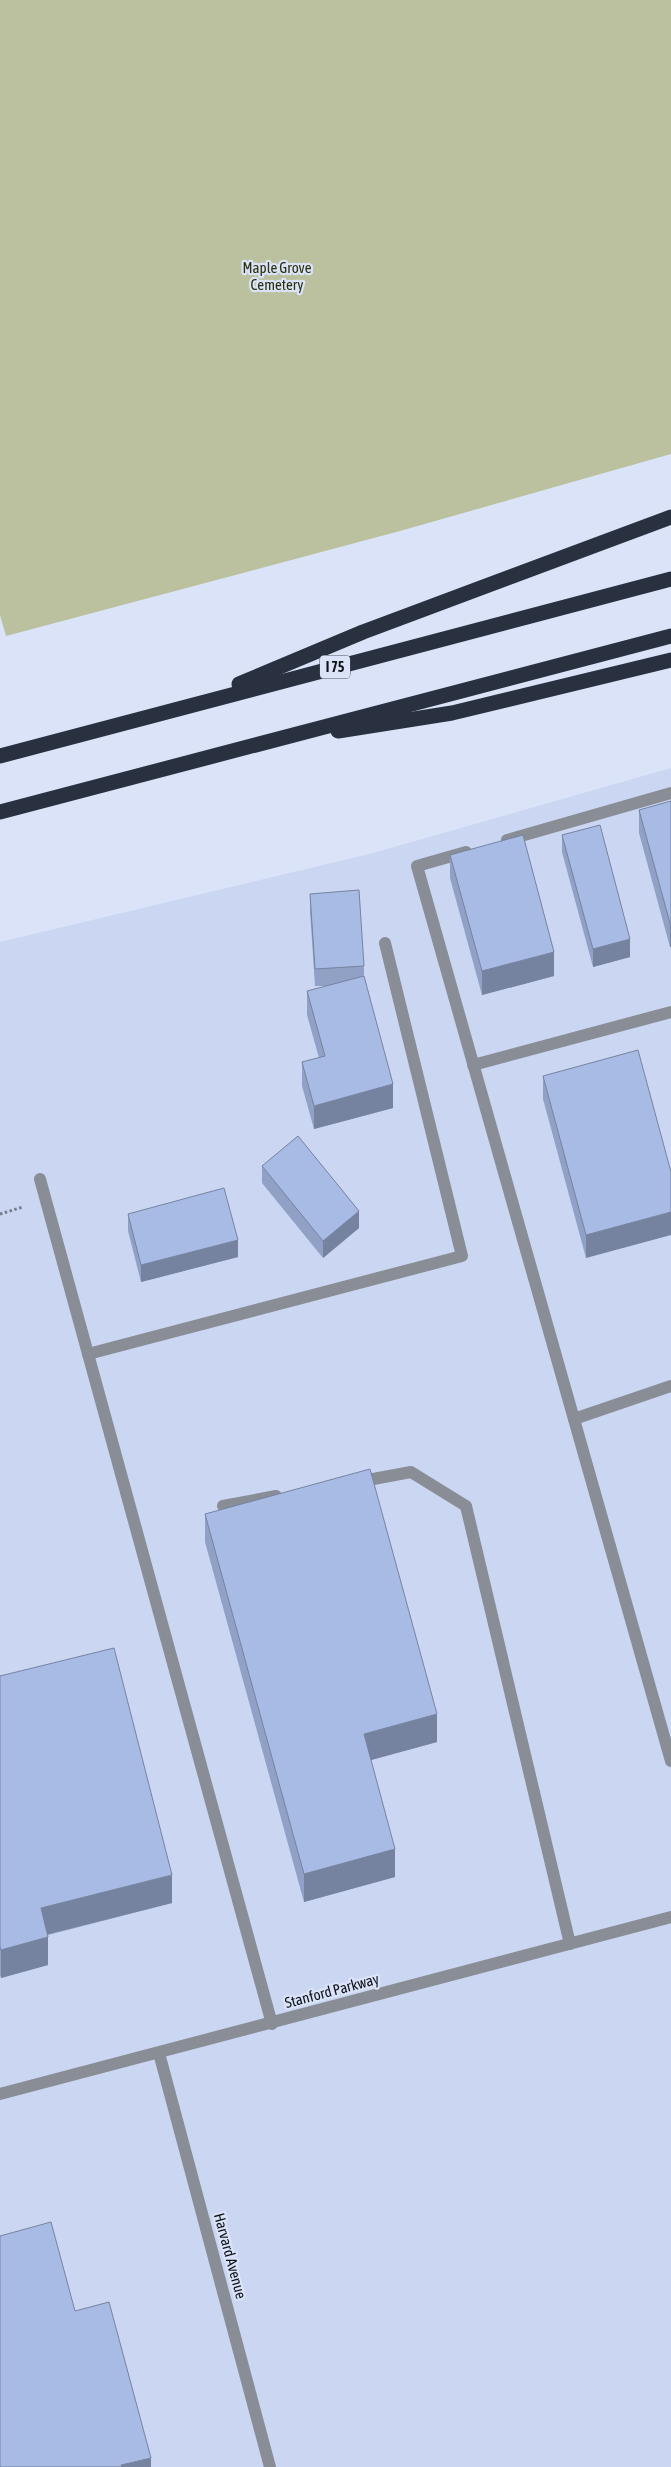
<svg xmlns="http://www.w3.org/2000/svg" width="671" height="2467" font-family="'Asap Condensed',sans-serif">
  <rect width="100%" height="100%" fill="#dae3f8"/>
  <path fill="#cbd7f2" d="M671,768v1699h-671v-1525l373,-89z"/>
  <path fill="#bbc19f" d="M0,0h671v454l-271,77 -394,105 -6,-21z"/>
  <g fill="none" stroke-linecap="round" stroke-linejoin="round">
    <path stroke="#767c8a" stroke-width="3" stroke-dasharray="2.5 2.5" stroke-linecap="butt" d="M0,1214l23,-7"/>
    <g stroke="#898d95" stroke-width="12">
      <path d="M507,840l164,-47"/>
      <path d="M466,852l-49,14 254,895"/>
      <path d="M473,1065l198,-53"/>
      <path d="M40,1179l232,845"/>
      <path d="M88,1354l374,-98 -77,-313"/>
      <path d="M574,1419l97,-33"/>
      <path d="M357,1482l54,-10 55,34 104,438"/>
      <path d="M223,1506l53,-10"/>
    </g>
    <path stroke="#898d95" stroke-width="12" d="M159,2053l111,414"/>
    <path stroke="#898d95" stroke-width="12" d="M0,2094l671,-177"/>
    <g stroke="#29303f" stroke-width="15">
      <path d="M239,684l124,-52 308,-115"/>
      <path d="M338,731l114,-18 219,-53"/>
      <path d="M0,756l671,-177"/>
      <path d="M0,812l671,-176"/>
    </g>
  </g>
  <g fill="#90a1c5">
    <path d="M671,801v146h-1l-31,-114v-23z"/>
    <path d="M562,835l68,122 -37,10 -31,-115z"/>
    <path d="M450,855l104,121 -72,19 -32,-117z"/>
    <path d="M310,894l54,72v12l29,130 -79,21 -12,-43v-24l17,-4 -12,-43v-24l22,-5h-14l-5,-75z"/>
    <path d="M543,1076l128,96 -85,86 -43,-159z"/>
    <path d="M262,1166l97,62 -36,30 -61,-75z"/>
    <path d="M128,1214l110,43 -97,25 -13,-51z"/>
    <path d="M205,1514l232,228 -66,18 24,117 -91,25 -99,-360z"/>
    <path d="M0,1676l172,227 -124,32v30l-47,13 -1,-3z"/>
  </g>
  <g fill="#7683a0">
    <rect x="670" y="923" width="1" height="24"/>
    <path d="M630,939v18l-37,10v-18z"/>
    <path d="M554,952v24l-72,19v-24z"/>
    <path d="M393,1084v24l-79,21v-23z"/>
    <path d="M359,1211v17l-36,30v-17z"/>
    <path d="M671,1212v23l-85,23v-23z"/>
    <path d="M238,1240v17l-97,25v-17z"/>
    <path d="M437,1714v28l-73,20v-28z"/>
    <path d="M395,1849v28l-91,25v-28z"/>
    <path d="M172,1875v28l-131,33v-28z"/>
    <path d="M48,1937v28l-47,13v-28z"/>
    <path d="M151,2458v9h-30v-2z"/>
  </g>
  <g fill="#a8bbe5" stroke="#7683a0">
    <path d="M671,801v122h-1l-31,-113z"/>
    <path d="M600,825l30,114 -37,10 -31,-114z"/>
    <path d="M523,835l31,117 -72,19 -32,-116z"/>
    <path d="M359,890l5,76 -49,3 -5,-75z"/>
    <path d="M364,976l29,108 -79,22 -12,-44 23,-6 -18,-65z"/>
    <path d="M638,1050l33,122v40l-85,23 -43,-159z"/>
    <path d="M298,1136l61,75 -36,30 -61,-75z"/>
    <path d="M224,1188l14,52 -97,25 -13,-51z"/>
    <path d="M370,1469l67,245 -73,20 31,115 -91,25 -99,-360z"/>
    <path d="M114,1648l58,227 -131,33 7,29 -47,13 -1,-3v-271z"/>
    <path d="M51,2222l24,89 34,-9 42,156 -30,7 1,2h-122v-231z"/>
  </g>
  <g text-anchor="middle" stroke-width="4.5" stroke-linejoin="round" paint-order="stroke">
    <rect fill="#dae3f8" stroke="#4c515b" stroke-width="1" x="320" y="655.5" width="30" height="23" rx="4"/>
    <g font-size="14" font-weight="bold" fill="#0f1218">
      <text x="335" y="672">I 75</text>
    </g>
    <g font-size="15" fill="#2b2f0a" stroke="#dae3f8">
      <text x="277" y="273">Maple Grove<tspan x="277" dy="17">Cemetery</tspan></text>
    </g>
    <g font-size="15" fill="#0f1218" stroke="#dae3f8">
      <text transform="translate(332 1991) rotate(-15)" y="5">Stanford Parkway</text>
      <text transform="translate(230 2256) rotate(75)" y="5">Harvard Avenue</text>
    </g>
  </g>
</svg>
